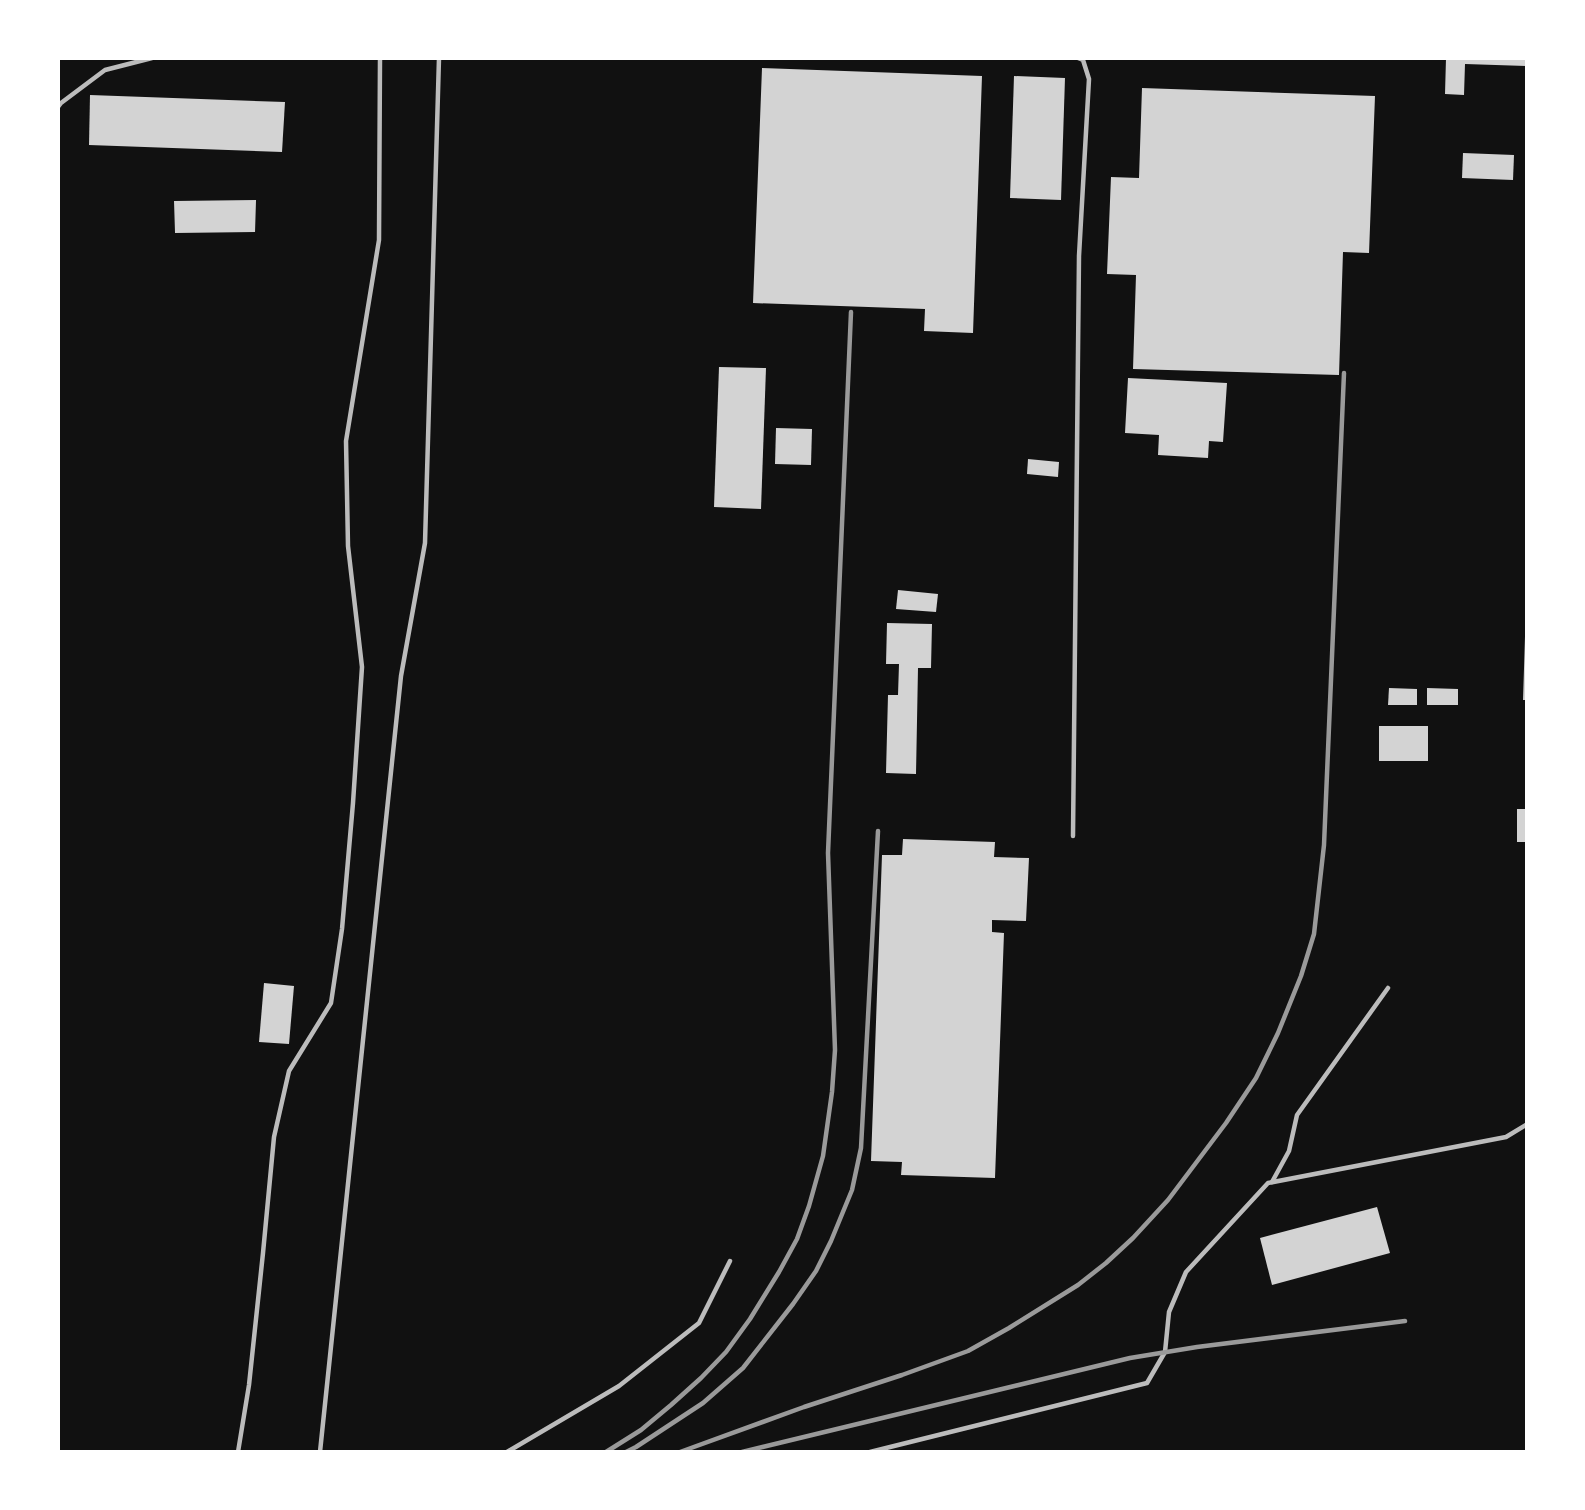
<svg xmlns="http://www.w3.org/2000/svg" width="1585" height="1510" font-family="'DM Sans',sans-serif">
  <rect width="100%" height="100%" fill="#111"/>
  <g fill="#d3d3d3">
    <path d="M1446,58h80v8l-61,-2 -1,31 -19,-1z"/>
    <path d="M762,68l220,8 -9,257 -49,-2 1,-22 -172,-6z"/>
    <path d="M1014,76l51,2 -4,122 -51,-2z"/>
    <path d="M1142,88l233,8 -6,157 -26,-1 -4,123 -206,-6 3,-94 -29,-1 4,-97 28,1z"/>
    <path d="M90,95l195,7 -3,50 -193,-7z"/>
    <path d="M1463,153l51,2 -1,25 -51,-2z"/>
    <path d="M256,200l-1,32 -80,1 -1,-32z"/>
    <path d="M719,367l47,1 -5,141 -47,-2z"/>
    <path d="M1128,378l99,5 -4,59 -14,-1 -1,17 -50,-3 1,-20 -34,-2z"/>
    <path d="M776,428l36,1 -1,36 -36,-1z"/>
    <path d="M1028,459l31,3 -1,15 -31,-3z"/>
    <path d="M898,590l40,4 -2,18 -40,-3z"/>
    <path d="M887,623l45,1 -1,44h-13l-2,106 -30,-1 2,-78h10l1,-31h-13z"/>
    <path d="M1525,636h1v64h-3z"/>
    <path d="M1389,688l28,1v16h-29z"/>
    <path d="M1427,688l31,1v16h-31z"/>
    <rect x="1379" y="726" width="49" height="35"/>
    <rect x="1517" y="809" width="9" height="33"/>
    <path d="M903,839l92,3 -1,15 35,1 -3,63 -34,-1v12l12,1 -9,245 -94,-3 1,-13 -31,-1 11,-306h20z"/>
    <path d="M264,983l30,3 -5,58 -30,-2z"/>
    <path d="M1377,1207l13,46 -118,32 -12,-47z"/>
  </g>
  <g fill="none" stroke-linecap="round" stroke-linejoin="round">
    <g stroke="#bcbcbc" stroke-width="4.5">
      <path d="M58,107l3,-4 44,-33 47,-12"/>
      <path d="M1073,836l6,-580 10,-177 -6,-19 -5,-2"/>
      <path d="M1272,1182l17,-31 8,-36 91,-127"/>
      <path d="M238,1452l11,-67 14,-132 11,-116 15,-66 42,-68 11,-74 11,-126 9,-136 -14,-121 -2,-105 33,-201 1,-182"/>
      <path d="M320,1452l81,-776 24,-133 14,-485"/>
      <path d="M507,1452l112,-66 80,-63 31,-62"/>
      <path d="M870,1452l277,-69 18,-31 4,-40 17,-40 82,-89 238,-46 20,-12"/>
    </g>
    <g stroke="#9a9a9a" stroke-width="4.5">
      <path d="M606,1452l35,-22 30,-25 30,-27 25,-26 24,-33 29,-47 18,-33 12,-33 14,-50 9,-64 3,-42 -7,-197 23,-541"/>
      <path d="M626,1452l10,-5 67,-44 40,-35 50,-64 23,-33 15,-30 21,-51 9,-42 17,-317"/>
      <path d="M680,1452l124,-45 98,-32 66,-24 41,-23 69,-43 28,-22 27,-25 35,-38 58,-77 30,-45 22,-45 23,-57 13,-42 10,-89 20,-472"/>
      <path d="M742,1452l388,-94 67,-11 208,-26"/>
    </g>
  </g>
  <rect width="1585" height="1510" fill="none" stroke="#ffffff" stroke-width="120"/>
</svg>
